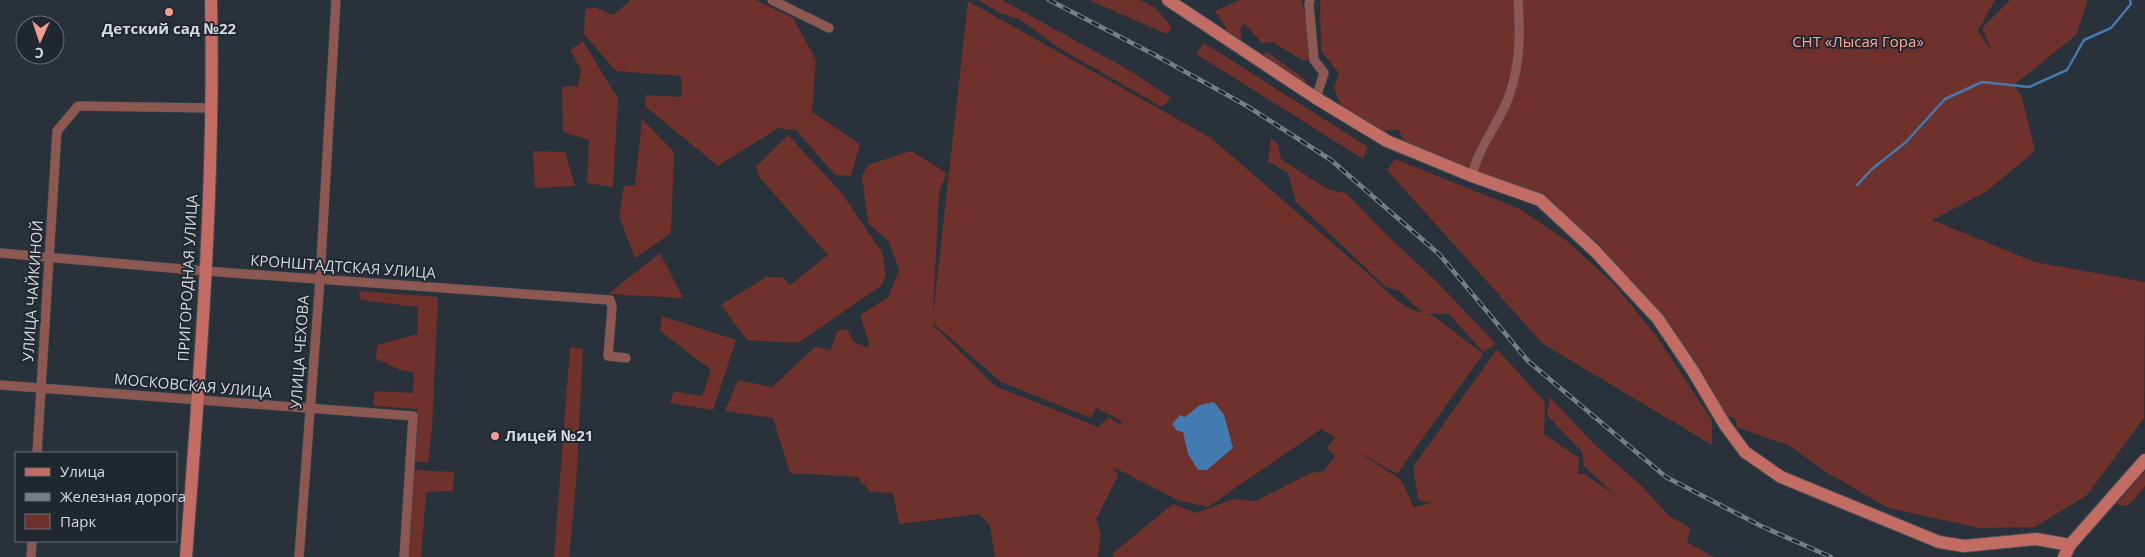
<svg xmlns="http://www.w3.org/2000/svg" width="2145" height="557" font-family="'Open Sans',sans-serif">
  <rect width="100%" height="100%" fill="#29313a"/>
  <g fill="#6e312c" fill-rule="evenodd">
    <path d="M631,0h125l37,18 23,42 -4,52 48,32 -9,32 -16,-1 -39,-45 -18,-2 -60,38 -72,-59 -1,-12 37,2 -1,-21 -65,-5 -32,-37 1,-25 9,-2 19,8z"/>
    <path d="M978,0h24l127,70 42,28 -9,9 -103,-59 -38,-28 -19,-6z"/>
    <path d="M1089,0h50l16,7 17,21 -5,6z"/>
    <path d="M1240,0h61l13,43 1,14 -11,4 -32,-19 -10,1 -18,-20 -4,6 2,15 -9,-6 -18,-27z"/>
    <path d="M1320,0h197l2,40 -8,48 -44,83 -61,-26 -8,-16 -22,3 -25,-14 -10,-12 -7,-18 5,-15 -18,-22z"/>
    <path d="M1520,0h475l-17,31 14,21 -10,-24 28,-28h78l-12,35 -62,50 8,12 13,54 -49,41 -54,28 103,42 110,20 -1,136 -57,77 -52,32 -55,1 -92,-20 -65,-38 -36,-26 -9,-2 -41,-15 -2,-9 -9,-2 -78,-116 -52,-59 -12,-9 -4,1 -16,-13 2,-5 -25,-23 -20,3 -46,-20 44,-101z"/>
    <path d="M968,1l243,137 162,140c15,15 29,30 50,35l-24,-22 -13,-4 -90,-85 -8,-29 -20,-12 3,-23 7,6 3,15 48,31 17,3 41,42 50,47 59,62 -13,8 -34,-38h-22l7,2 49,38 -86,120 -42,-24 46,30 13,27 17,-4 -13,-3 -5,-33 84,-118 48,53 -1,32 35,24 -1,16h6l30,20 -30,-28 -2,-14 -35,-37 3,-18 43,46 50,44 26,29 21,12 -3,14 27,15h-601v-4l60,-49 23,9 37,-14 23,2 55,-28 13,-2 11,-15 -8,-8 8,-11 -14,-8 -113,78 -28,-6 -67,-34 5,8 -22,45 5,13 -3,24h-103l-5,-32 -11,-11 -80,10 -6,-31 -22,-1 -14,-15 -67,-4 -17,-55 -48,-7 13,-31 34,7 44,-41 14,5 8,-21 9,-1 7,13 14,6 1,-5 -9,-28 28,-18 11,-27 -10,-28 -21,-19 -6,-47 6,-11 43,-14 36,22 -8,19 -6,124zM933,323l68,59 90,36 5,-10 26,13 -2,4 -11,-8 -11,10 -103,-41 -62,-61z"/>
    <path d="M583,41l35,58 -5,88 -26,-4 2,-43 -26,-8 -1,-45 16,-1 3,-16 -11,-20z"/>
    <path d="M1204,43l164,104 -5,12 -167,-105z"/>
    <path d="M1267,52l39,28 -1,8 -45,-31z"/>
    <path d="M642,119l32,33 -3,81 -36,25 -16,-42 5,-31 11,1z"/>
    <path d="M788,135l52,56 42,61 4,23 -5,11 -83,57 -51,-3 -26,-35 45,-28h16l8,8 38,-30 -68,-77 -4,-11z"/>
    <path d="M533,151l32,1 10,34 -40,2z"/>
    <path d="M1395,159l125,50 47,32 47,43 43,53 55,83v25l-169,-101 -156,-174z"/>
    <path d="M660,253l23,45 -75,-4z"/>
    <path d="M359,291l79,6 -6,131 -4,35 -14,-2 3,-52 -44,-3 1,-15 39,2 1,-21 -11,-1 -27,-12 1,-14 40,-11 1,-27 -58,-7z"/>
    <path d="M662,316l74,24 -23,70 -43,-7 4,-12 28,5 9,-26 -51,-39z"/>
    <path d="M570,347l13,2 -7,136 -7,72h-15z"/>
    <path d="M413,470l41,2 -1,19 -27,1 -5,65h-13z"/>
    <path d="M2145,471v15c-7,9 -17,26 -28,17z"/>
  </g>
  <path fill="#437ab0" d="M1214,402l10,13 9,33 -26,22h-9l-10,-16 -5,-22 -6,-1 -5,-7 8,-9 5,2 15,-12z"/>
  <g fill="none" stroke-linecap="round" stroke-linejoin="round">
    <path stroke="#437ab0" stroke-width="2.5" d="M1857,185l15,-16 34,-27 39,-43 37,-17 47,5 38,-17 17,-30 27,-12 20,-24 -1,-4"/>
    <g stroke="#454c55" stroke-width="10">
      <g id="minor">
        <path d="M772,0l57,28"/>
        <path d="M1310,0l-1,4 5,56 10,13 -8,25"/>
        <path d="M1472,176c5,-24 20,-44 31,-66 17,-34 18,-73 15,-110"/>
        <path d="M0,253l205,18 405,29 2,7 -4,49 18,2"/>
        <path d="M0,385l413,31 -9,141"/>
        <path d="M37,453l20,-322 21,-25 134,2"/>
        <path d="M31,557l1,-16"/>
        <path d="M299,557l21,-278 16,-279"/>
      </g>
    </g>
    <g stroke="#454c55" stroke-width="14">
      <g id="secondary">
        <path d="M1168,0l148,98 71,43 85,35 68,24 55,51 63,68 35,52 32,54 20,27 36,25 158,65 25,4 72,-7 34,6"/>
        <path d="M186,557c14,-185 29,-371 25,-557"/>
        <path d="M2064,557l6,-12 75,-85"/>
      </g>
    </g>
    <use href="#minor" stroke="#8e5852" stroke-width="9"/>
    <use href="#secondary" stroke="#c26c64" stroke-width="12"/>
    <g stroke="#777e85" stroke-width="4.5">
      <path id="rail" d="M1049,0l106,55 92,51 84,54 109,95 88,106 138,116 95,49 70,31"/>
    </g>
    <use href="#rail" stroke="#20272f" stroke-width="2.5" stroke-dasharray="8" stroke-linecap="butt"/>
  </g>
  <g fill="#f59c92" stroke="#20272f" stroke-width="2">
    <circle cx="169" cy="12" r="5"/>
    <circle cx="495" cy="436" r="5"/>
  </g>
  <g text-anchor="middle" stroke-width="4" stroke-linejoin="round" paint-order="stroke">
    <g font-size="15" font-weight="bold" fill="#d6dbe0" stroke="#20272f">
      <text x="169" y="34">Детский сад №22</text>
      <text x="505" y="441" text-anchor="start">Лицей №21</text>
    </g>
    <g font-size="15" fill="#ffa79d" stroke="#20272f">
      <text x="1858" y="47">СНТ «Лысая Гора»</text>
    </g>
    <g font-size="15" fill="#d6dbe0" stroke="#20272f">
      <text transform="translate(343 267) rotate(4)" y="5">КРОНШТАДТСКАЯ УЛИЦА</text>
      <text transform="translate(188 278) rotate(-87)" y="5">ПРИГОРОДНАЯ УЛИЦА</text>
      <text transform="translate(33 291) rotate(-86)" y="5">УЛИЦА ЧАЙКИНОЙ</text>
      <text transform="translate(300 352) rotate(-86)" y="5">УЛИЦА ЧЕХОВА</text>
      <text transform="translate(193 386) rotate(5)" y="5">МОСКОВСКАЯ УЛИЦА</text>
    </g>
  </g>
  <rect x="15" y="452" width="162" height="90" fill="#20272f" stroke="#696f76"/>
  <rect x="25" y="468" width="25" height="8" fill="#c26c64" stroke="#696f76"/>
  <text x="60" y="477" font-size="15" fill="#d6dbe0">Улица</text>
  <rect x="25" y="493" width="25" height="8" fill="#777e85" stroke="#696f76"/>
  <text x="60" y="502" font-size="15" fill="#d6dbe0">Железная дорога</text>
  <rect x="25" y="514" width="25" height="15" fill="#6e312c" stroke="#696f76"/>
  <text x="60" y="527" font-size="15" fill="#d6dbe0">Парк</text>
  <g transform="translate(40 40) rotate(183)"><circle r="24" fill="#20272f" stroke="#696f76"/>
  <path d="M0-4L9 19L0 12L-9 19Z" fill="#f59c92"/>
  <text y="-8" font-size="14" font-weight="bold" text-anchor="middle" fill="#d6dbe0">С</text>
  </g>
</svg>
